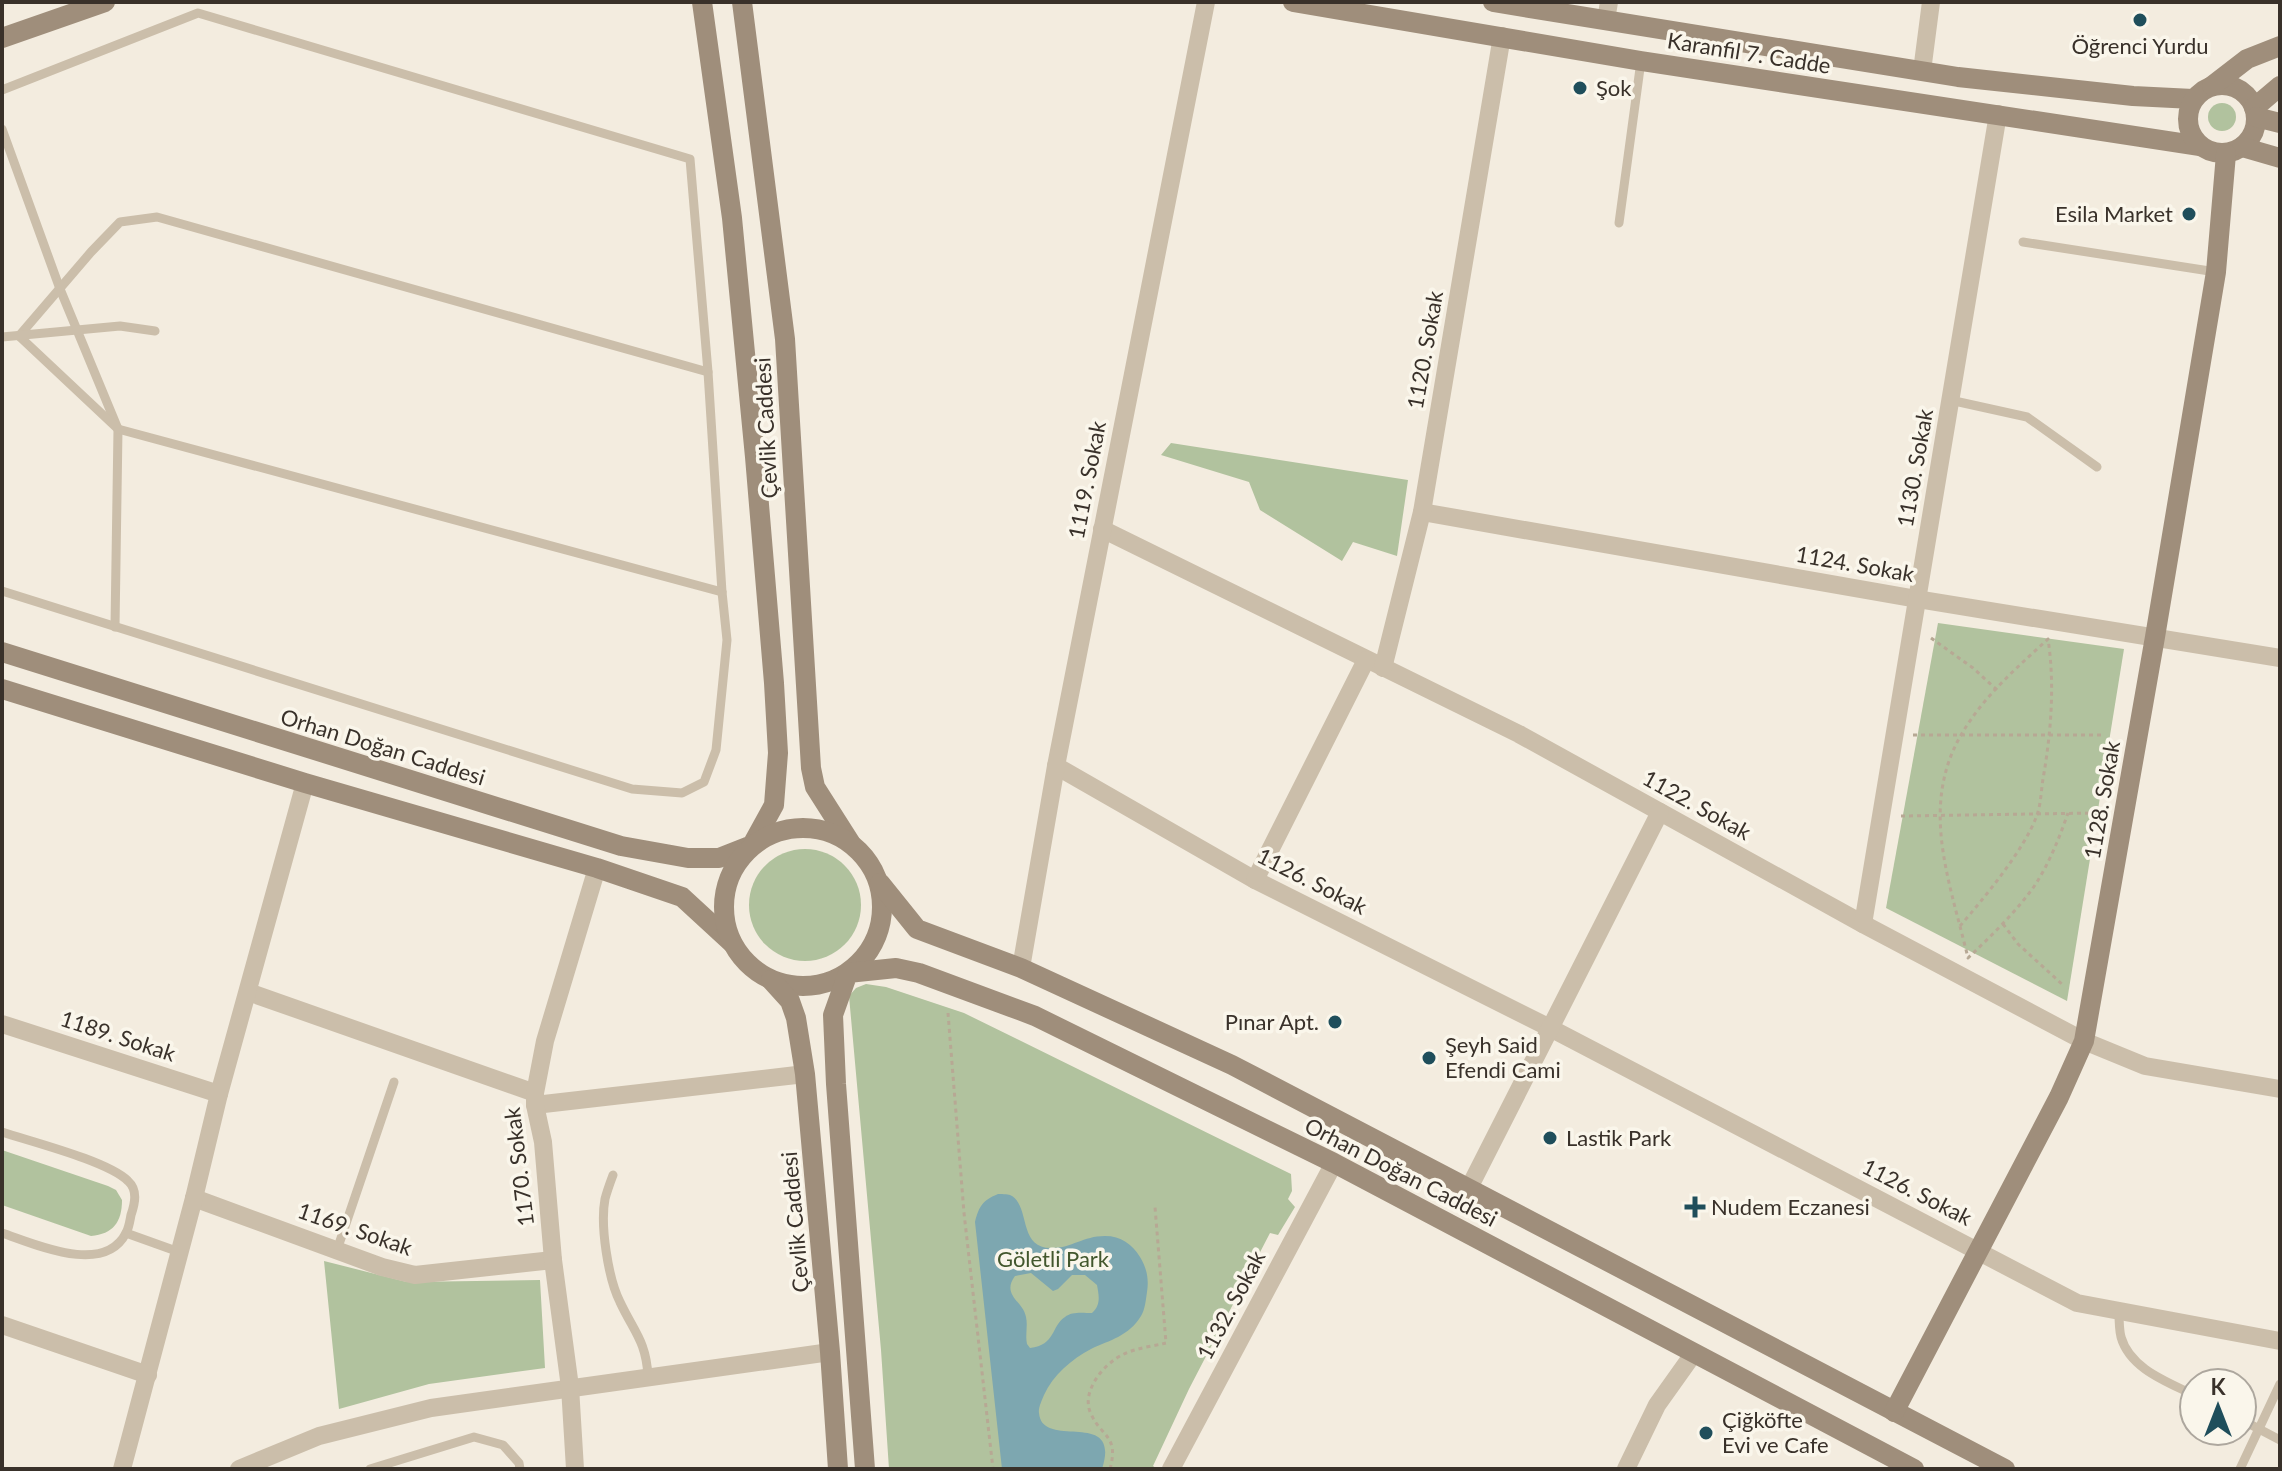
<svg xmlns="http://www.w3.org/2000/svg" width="2282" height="1471" font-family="Lato,sans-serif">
  <rect width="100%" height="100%" fill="#f3ecdf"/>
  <g fill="#b1c29e">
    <circle cx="2222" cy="117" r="14"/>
    <path d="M1171,443l237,37 -11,76 -44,-14 -11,19 -82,-51 -11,-28 -88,-27z"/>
    <path d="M1938,623l186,26 -57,352 -181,-93z"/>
    <circle cx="805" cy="905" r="56"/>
    <path d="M866,984l20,3 78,26 327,161 1,17 -4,8 7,8 -17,28 -8,-2 -81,156 -36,77 4,3h-268l-8,-119 -32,-354 7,-8z"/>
    <path d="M2,1150l106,36 8,4 6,10c0,22 -9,34 -31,36l-89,-31z"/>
    <path d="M324,1261l83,21 133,-2 5,88 -116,16 -90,25z"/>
  </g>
  <path fill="#7da7b0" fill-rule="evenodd" d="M998,1194c2,0 10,0 12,1 21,9 7,54 42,53 20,0 31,-12 53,-12 16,0 27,8 35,21 7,11 9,23 7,35 -1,7 -2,18 -6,24 -12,20 -31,24 -50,33 -19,10 -38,26 -47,46 -2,5 -6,13 -5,18 3,38 83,-6 63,56h-100l-27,-247c4,-16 8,-22 23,-28zM1031,1273l22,18 5,-2 14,-14h13l12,10c2,11 4,20 -5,28 -8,0 -20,-2 -27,4 -14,9 -9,28 -35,31l-3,-4c-2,-9 1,-18 -1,-27 -3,-16 -25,-22 -11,-41z"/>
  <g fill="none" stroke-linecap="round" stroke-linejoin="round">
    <g stroke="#b7a894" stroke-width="3" stroke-dasharray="4 4" stroke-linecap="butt">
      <path d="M1931,638l42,30 24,22"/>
      <path d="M1913,735h192"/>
      <path d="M1901,816l193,-3"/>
      <path d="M2003,924l15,20 45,41"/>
      <path d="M1960,926c24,-28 65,-77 77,-111 4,-11 4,-24 6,-36 8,-46 12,-94 5,-140 -26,24 -55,49 -76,79 -57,78 -24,156 -4,240 23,-22 46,-44 65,-70 15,-22 26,-49 35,-75"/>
      <path d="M948,1013l16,200 29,256"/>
      <path d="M1110,1469c9,-34 -8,-31 -19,-55 -11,-22 13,-51 33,-60 13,-6 29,-8 42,-11l-11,-136"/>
    </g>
    <g stroke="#cbbeaa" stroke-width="9">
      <path d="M2,90l196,-77 492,146 18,213 14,220 5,48 -11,110 -12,32 -22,11 -50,-4 -630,-198"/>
      <path d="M2,129l58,160 58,140 -3,198"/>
      <path d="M1619,223l22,-162"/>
      <path d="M2023,242l193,30"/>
      <path d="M19,336l72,-84 29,-30 37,-5 551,155"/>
      <path d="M19,336l99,93 604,163"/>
      <path d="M2,337l118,-11 35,5"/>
      <path d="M1950,400l77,17 70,50"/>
      <path d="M2,1132c30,10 106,29 126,49 10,9 7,22 3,34 -1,5 -2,13 -5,18 -22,43 -91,11 -124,0"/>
      <path d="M613,1175c-3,8 -6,16 -8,24 -5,26 3,79 15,103 14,30 26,39 28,74"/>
      <path d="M126,1233l53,19"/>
      <path d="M337,1250l57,-168"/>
      <path d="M2119,1311c0,8 0,18 2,26 9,32 47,45 73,58"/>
      <path d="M2242,1420l38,20"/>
      <path d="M370,1469l104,-32 29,8 16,18 1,6"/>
      <path d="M2240,1469l40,-85"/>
    </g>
    <g stroke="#cbbeaa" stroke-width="18">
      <path d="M1606,20l3,-18"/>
      <path d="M1922,71l9,-69"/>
      <path d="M1422,512l495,87 363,59"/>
      <path d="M1102,529l417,205 344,190 221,117 61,25 135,23"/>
      <path d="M1383,668l39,-156 80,-476"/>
      <path d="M1056,766l199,114 297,149 525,274 203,38"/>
      <path d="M1255,880l111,-220"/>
      <path d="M1863,924l135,-810"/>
      <path d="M1021,968l35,-202 150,-764"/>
      <path d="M248,992l287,101"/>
      <path d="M2,1024l217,70"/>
      <path d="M535,1105l270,-31"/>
      <path d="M1468,1190l192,-378"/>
      <path d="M194,1198l188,69 33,8 138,-15"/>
      <path d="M2,1325l146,50"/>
      <path d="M122,1469l72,-271 25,-104 86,-311"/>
      <path d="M239,1469l80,-33 112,-28 399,-56"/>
      <path d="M575,1469l-5,-82 -17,-127 -10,-118 -8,-37v-12l10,-52 52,-173"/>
      <path d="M1171,1469l163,-306"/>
      <path d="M1626,1469l31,-64 37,-52"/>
    </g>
    <g stroke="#9f8e7b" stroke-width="20">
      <path d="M742,2l43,337 26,429 4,19 35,55"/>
      <path d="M1293,2l348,59 559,85"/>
      <path d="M1493,2l465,75 175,19 60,3"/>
      <path d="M2,38l103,-36"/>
      <circle cx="2222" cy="119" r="34"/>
      <path d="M2212,86l35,-27 33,-13"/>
      <path d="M2254,108l26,-22"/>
      <path d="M2256,117l24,6"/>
      <path d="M2242,147l38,11"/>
      <path d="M2,652l619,194 67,12h31l33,-13 22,-40 4,-52 -4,-70 -19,-226 -23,-239 -30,-216"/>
      <path d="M2,689l303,94 292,85 85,29 50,46"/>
      <circle cx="803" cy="907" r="79"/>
      <path d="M880,883l37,46 104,39 211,97 773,404"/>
      <path d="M771,980l19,21 6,17 9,56 25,278 8,117"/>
      <path d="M1894,1412l165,-315 25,-56 71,-404 61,-365 10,-118"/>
      <path d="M865,1469l-29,-385 -3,-69 15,-42 48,-5 23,5 116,43 299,147 580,306"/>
    </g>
  </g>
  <g fill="#1f4e5b" stroke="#faf6eb" stroke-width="3">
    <circle cx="2140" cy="20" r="8"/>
    <circle cx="1580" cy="88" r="8"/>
    <circle cx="2189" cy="214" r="8"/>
    <circle cx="1335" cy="1022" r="8"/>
    <circle cx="1429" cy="1058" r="8"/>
    <circle cx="1550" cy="1138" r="8"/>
    <path d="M1691 1195h8v8h8v8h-8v8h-8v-8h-8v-8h8z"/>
    <circle cx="1706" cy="1433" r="8"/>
  </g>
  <g text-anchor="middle" stroke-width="7" stroke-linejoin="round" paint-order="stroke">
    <g font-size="22" fill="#39312a" stroke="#faf6eb" text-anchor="start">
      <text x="2140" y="54" text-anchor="middle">Öğrenci Yurdu</text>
      <text x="1596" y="96">Şok</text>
      <text x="2173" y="222" text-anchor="end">Esila Market</text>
      <text x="1319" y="1030" text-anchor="end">Pınar Apt.</text>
      <text x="1445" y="1053">Şeyh Said<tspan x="1445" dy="25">Efendi Cami</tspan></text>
      <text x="1566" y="1146">Lastik Park</text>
      <text x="1711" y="1215">Nudem Eczanesi</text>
      <text x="1722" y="1428">Çiğköfte<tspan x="1722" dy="25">Evi ve Cafe</tspan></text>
    </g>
    <g font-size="22" fill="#39312a" stroke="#faf6eb">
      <text transform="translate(1749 53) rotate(9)" y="8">Karanfil 7. Cadde</text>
      <text transform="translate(1425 350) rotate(-80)" y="8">1120. Sokak</text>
      <text transform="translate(766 428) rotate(-93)" y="8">Çevlik Caddesi</text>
      <text transform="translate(1915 468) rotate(-80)" y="8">1130. Sokak</text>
      <text transform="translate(1087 480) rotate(-79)" y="8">1119. Sokak</text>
      <text transform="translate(1855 564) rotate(10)" y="8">1124. Sokak</text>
      <text transform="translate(383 747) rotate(17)" y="8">Orhan Doğan Caddesi</text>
      <text transform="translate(2102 800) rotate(-80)" y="8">1128. Sokak</text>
      <text transform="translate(1697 805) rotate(29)" y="8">1122. Sokak</text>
      <text transform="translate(1312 881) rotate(27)" y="8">1126. Sokak</text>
      <text transform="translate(118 1036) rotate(18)" y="8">1189. Sokak</text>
      <text transform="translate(519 1167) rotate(-97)" y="8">1170. Sokak</text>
      <text transform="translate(1401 1172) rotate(27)" y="8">Orhan Doğan Caddesi</text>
      <text transform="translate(1917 1192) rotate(27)" y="8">1126. Sokak</text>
      <text transform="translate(795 1222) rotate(-95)" y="8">Çevlik Caddesi</text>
      <text transform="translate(355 1229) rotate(19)" y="8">1169. Sokak</text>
      <text transform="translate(1231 1305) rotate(-62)" y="8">1132. Sokak</text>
    </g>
    <g font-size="22" fill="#42572d" stroke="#faf6eb">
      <text x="1053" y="1267">Göletli Park</text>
    </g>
  </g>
  <rect width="2282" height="1471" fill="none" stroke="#39312a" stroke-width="8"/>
  <g transform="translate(2218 1407)"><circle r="38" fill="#faf6eb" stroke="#ada79e" stroke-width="2"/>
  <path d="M0-6L14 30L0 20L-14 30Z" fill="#1f4e5b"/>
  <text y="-12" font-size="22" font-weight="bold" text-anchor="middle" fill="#39312a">K</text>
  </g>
</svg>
